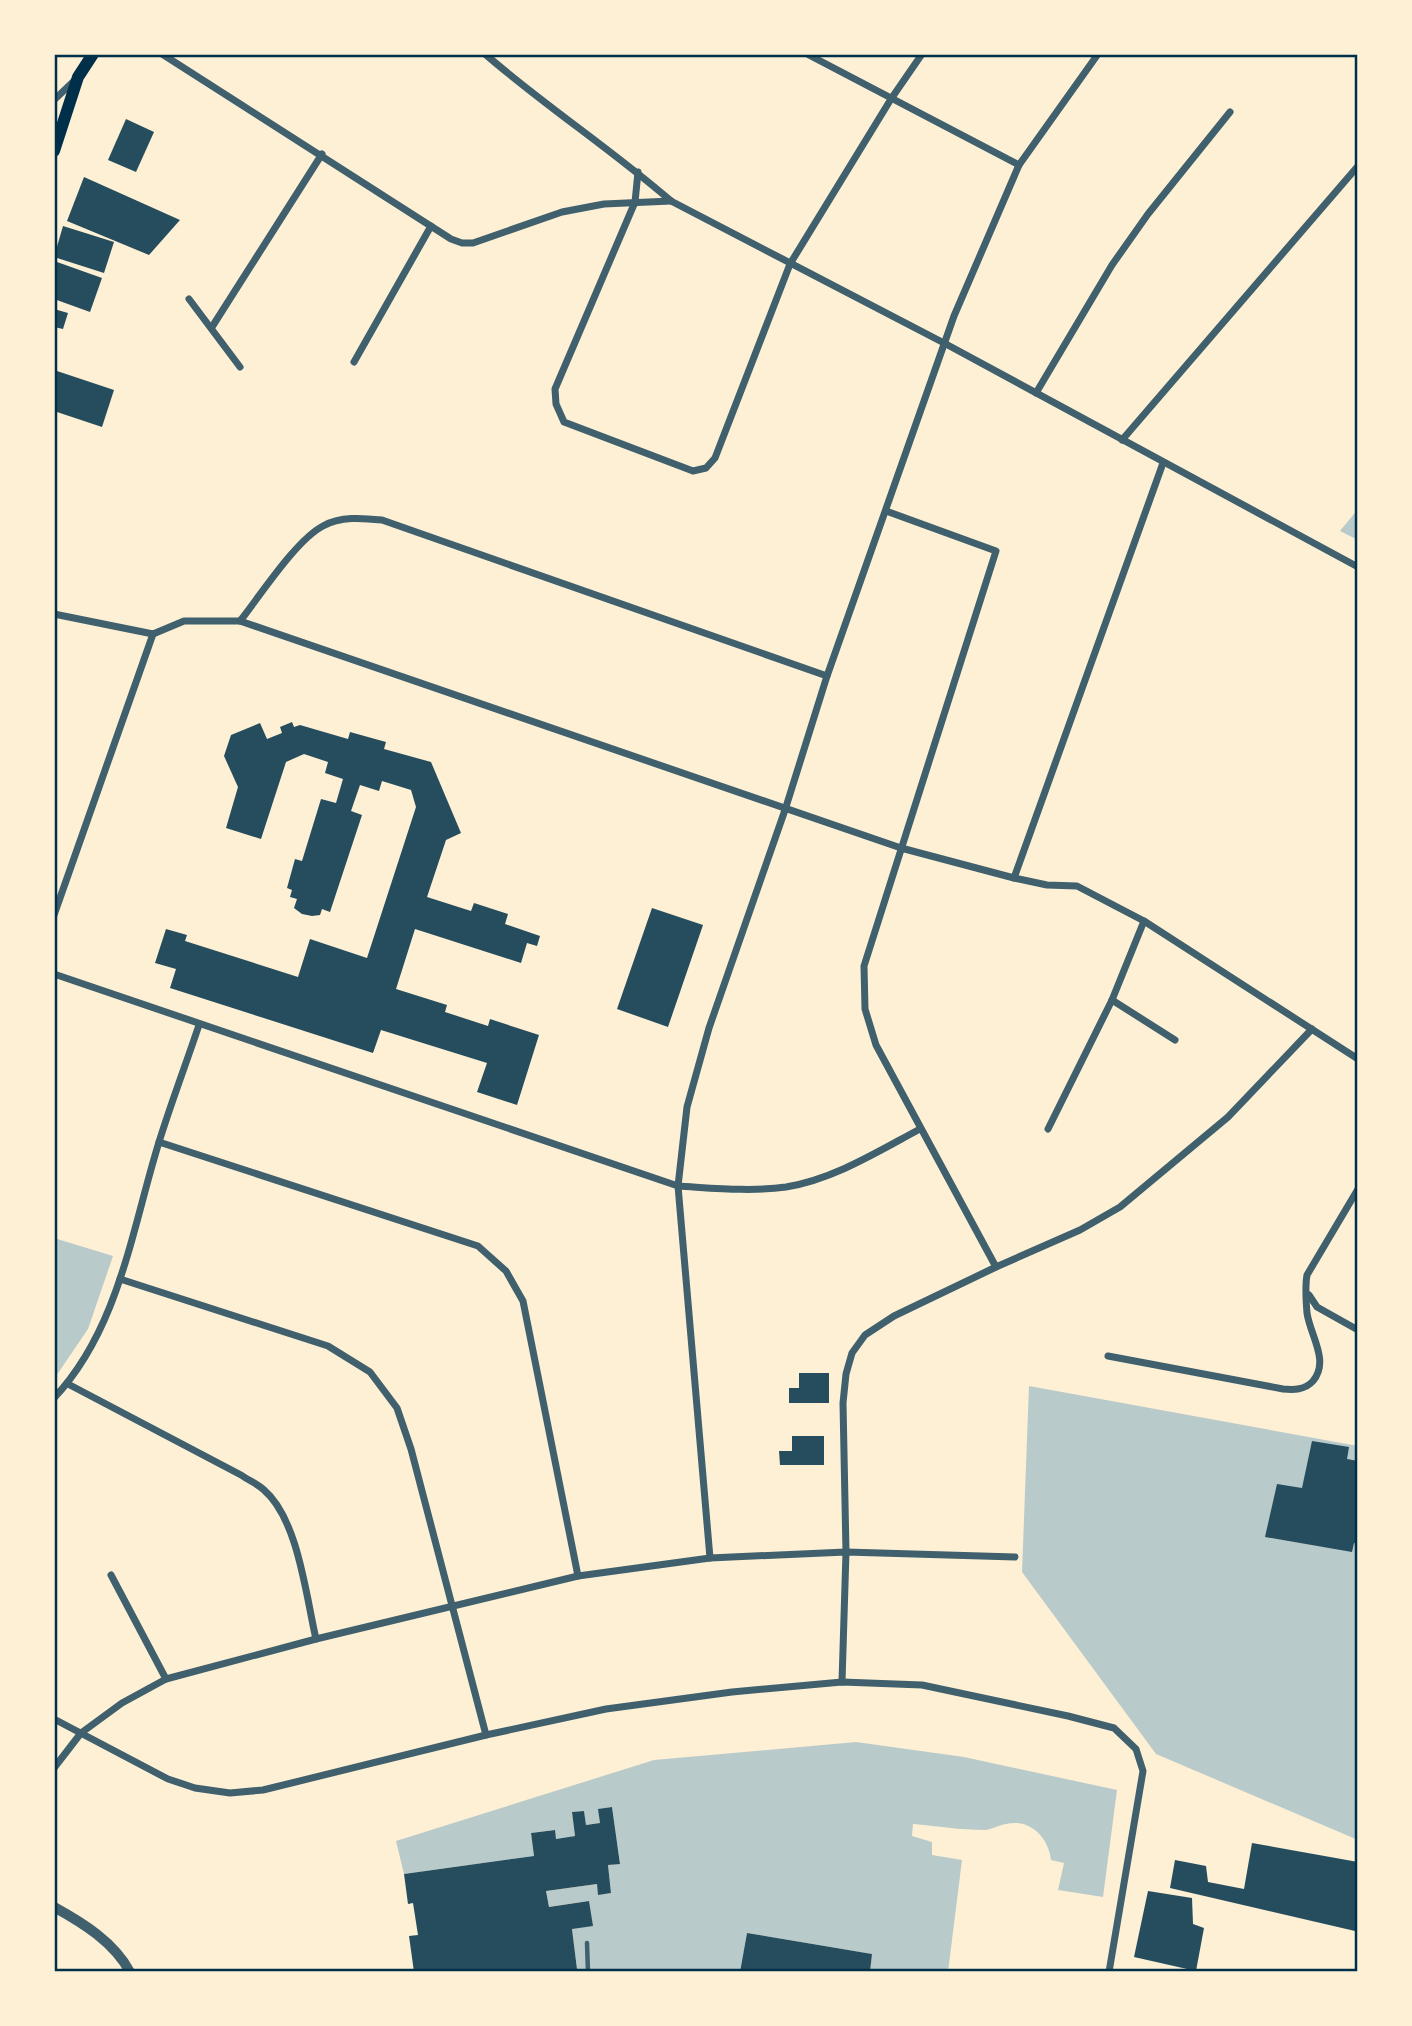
<svg xmlns="http://www.w3.org/2000/svg" width="1412" height="2026" font-family="Cabin,sans-serif">
  <rect width="100%" height="100%" fill="#fdf0d5"/>
  <g fill="#b9caca">
    <path d="M1358,509v31l-18,-9z"/>
    <path d="M54,1238l59,18 -25,73 -34,50z"/>
    <path d="M1029,1386l329,60v394l-202,-86 -134,-182z"/>
    <path d="M856,1742l108,15 153,33 -14,107 -45,-7 6,-27 -13,-3c-2,-22 -21,-42 -45,-36 -7,1 -13,5 -21,6 -24,0 -49,-4 -72,-6l-1,12 20,6v13l30,5 -14,112h-78l2,-18 -125,-21 -7,39h-175l12,-4 -5,-39 17,-28 -40,6 -3,-16 51,-7 2,10 12,-1 -3,-28 12,-2 -8,-56 -13,2 1,14 -14,2 -2,-14 -12,1 3,24 -19,3 -2,-9 -23,3 3,23 -130,18 -8,-33 258,-81z"/>
  </g>
  <g fill="#264d5e">
    <path d="M126,119l28,13 -18,40 -28,-12z"/>
    <path d="M84,177l96,43 -31,35 -82,-34z"/>
    <path d="M63,226l51,16 -10,31 -50,-16z"/>
    <path d="M57,262l45,16 -12,34 -36,-13v-28z"/>
    <path d="M54,309l14,4 -5,16 -9,-2z"/>
    <path d="M54,370l60,20 -12,37 -48,-16z"/>
    <path d="M292,722l2,5 6,-2 48,14 2,-7 36,10 -2,7 47,13 30,71 -15,7 -19,57 44,14 3,-8 34,11 -3,10 35,12 -3,10 -10,-3 -6,20 -106,-34 -19,60 51,16 -2,7 43,14 2,-7 49,16 -22,70 -40,-13 10,-29 -106,-33 -8,23 -203,-65 6,-19 -21,-6 11,-34 21,6 -2,6 113,36 12,-38 57,19 49,-151 -5,-17 -29,-9 -3,10 -19,-6 -9,26 11,4 -32,97 -8,-3 -2,6 -8,1 -10,-2 -8,-6 3,-9 -7,-2 2,-7 -5,-2 8,-29 7,2 19,-62 15,4 7,-24 -18,-6 3,-11 -24,-8 -18,8 -25,77 -35,-11 12,-41 -14,-31 7,-21 29,-12 7,16 15,-6 -2,-6z"/>
    <path d="M652,908l51,17 -35,102 -51,-18z"/>
    <path d="M799,1373h30v30h-40v-15h10z"/>
    <path d="M792,1436h32v29h-44l-1,-14h13z"/>
    <path d="M1312,1441l37,6 -2,12 11,2v83l-4,-1 -2,9 -87,-15 12,-53 25,4z"/>
    <path d="M612,1807l8,57 -12,1 3,28 -13,2 -1,-11 -51,7 3,16 40,-6 4,25 -21,3 5,40 -12,3h-151l-5,-36 9,-1 -5,-32 -5,1 -4,-30 130,-18 -3,-23 24,-3 1,9 19,-3 -3,-24 12,-1 2,14 14,-2 -2,-14z"/>
    <path d="M1252,1843l106,19v58l-3,11 -185,-43 5,-28 31,6 2,16 36,7z"/>
    <path d="M1148,1891l44,7 1,26 11,4 -8,43 -62,-14z"/>
    <path d="M747,1933l125,21 -2,18h-130z"/>
  </g>
  <g fill="none" stroke-linecap="round" stroke-linejoin="round">
    <path stroke="#3f606c" stroke-width="4.5" d="M587,1943l1,29"/>
    <g stroke="#3f606c" stroke-width="7">
      <path d="M162,54l289,185 11,4h11l89,-31 42,-8 67,-3"/>
      <path d="M485,54c60,52 126,95 186,147l273,142 414,224"/>
      <path d="M807,54l212,111"/>
      <path d="M54,100l21,-20"/>
      <path d="M638,172l-3,30 -80,187 1,15 8,18 129,49 13,-3 9,-10 75,-194 101,-165 31,-45"/>
      <path d="M189,299l51,68"/>
      <path d="M212,327l110,-173"/>
      <path d="M354,362l77,-136"/>
      <path d="M1036,393l76,-128 36,-51 82,-102"/>
      <path d="M1122,440l236,-274"/>
      <path d="M886,511l110,40 -132,415 1,43 11,36 120,222"/>
      <path d="M54,614l99,20 31,-13h56l661,227 113,30 33,7 30,1 67,35 214,138"/>
      <path d="M240,621c20,-25 56,-81 83,-95 17,-10 40,-8 59,-6l445,156"/>
      <path d="M1014,878l149,-415"/>
      <path d="M54,915l99,-281"/>
      <path d="M54,974l624,212c35,2 73,6 108,1 48,-8 91,-35 134,-58"/>
      <path d="M1112,1000l63,40"/>
      <path d="M1048,1129l64,-129 32,-79"/>
      <path d="M159,1142l319,104 28,25 17,30 55,275"/>
      <path d="M120,1279l208,67 42,26 27,36 14,41 75,286"/>
      <path d="M1309,1295l8,12 41,23"/>
      <path d="M1108,1356l175,33c11,1 22,1 30,-8 17,-20 -3,-46 -6,-68 -1,-12 -2,-27 0,-38l51,-86"/>
      <path d="M68,1384l173,91c7,5 17,9 23,15 34,29 42,106 52,149"/>
      <path d="M54,1398c65,-69 78,-169 105,-256 12,-39 27,-78 40,-117"/>
      <path d="M710,1558l-32,-372 9,-79 22,-79 76,-218 42,-134 127,-360 65,-151 79,-111"/>
      <path d="M111,1575l55,104"/>
      <path d="M842,1682l4,-130 -3,-149 3,-29 6,-21 13,-18 29,-19 102,-49 84,-37 40,-23 108,-90 84,-88"/>
      <path d="M54,1719l114,60 27,9 35,5 33,-3 223,-55 120,-26 126,-17 110,-10 80,3 146,31 46,12 22,21 7,22 -34,201"/>
      <path d="M54,1768l27,-35 41,-30 44,-24 150,-40 262,-63 132,-18 136,-6 169,5"/>
    </g>
    <path stroke="#3f606c" stroke-width="10" d="M54,1907c29,16 60,35 76,65"/>
    <path stroke="#003049" stroke-width="12" d="M54,151l24,-74 15,-23"/>
  </g>
  <rect width="1412" height="2026" fill="none" stroke="#fdf0d5" stroke-width="112"/>
  <rect x="56" y="56" width="1300" height="1914" fill="none" stroke="#003049" stroke-width="2.5"/>
</svg>
